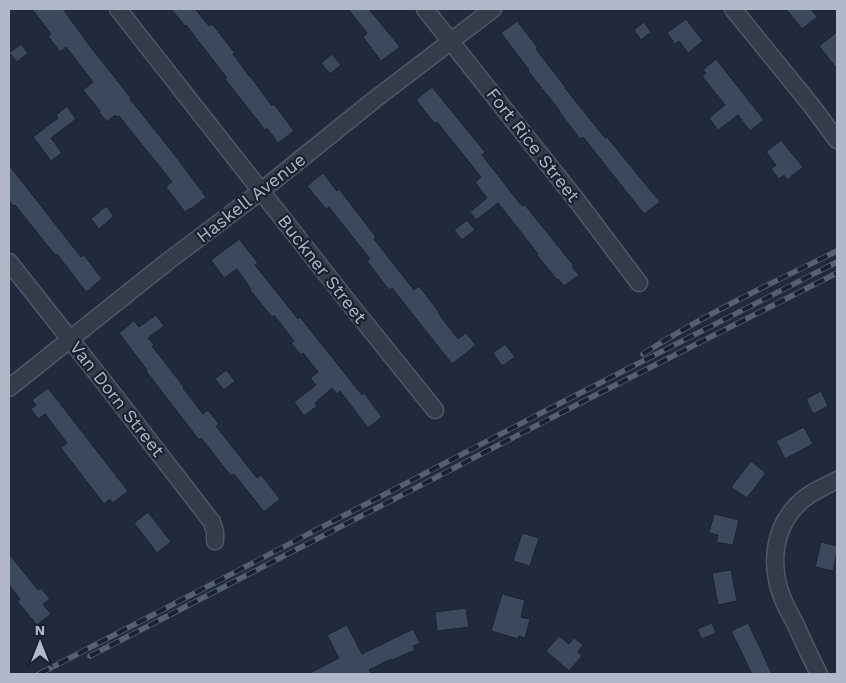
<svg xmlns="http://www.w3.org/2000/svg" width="846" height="683" font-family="'Work Sans',sans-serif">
  <rect width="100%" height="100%" fill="#202a3c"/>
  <g fill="#3c485b" stroke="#1b2332">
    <path d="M32,9h31l26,36 42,53 -1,1 40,50 36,48 -15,12 -1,-1 -5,4 -19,-25 6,-5 -53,-66 -2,1 -2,-2 -8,7 -8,-10 1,-1 -17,-21 10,-8 -27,-35 -6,5 -12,-16 3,-2z"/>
    <path d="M171,9h24l14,17 3,-2 23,29 -2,1 16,22h1l22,30 2,-2 20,27 -16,12 -11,-15 -2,2 -40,-51 2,-1 -41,-53 -1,1z"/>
    <path d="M348,9h21l31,38 -19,14 -18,-24 4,-4z"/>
    <path d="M786,9h25l6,8 -15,12z"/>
    <path d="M686,19l17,22 -15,12 -9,-12 -4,3 -8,-11z"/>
    <path d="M517,21l21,27 -2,1 30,39h-1l40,50 2,-1 53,65 -16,12 -61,-77 -3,2 -21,-28h1l-32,-40 1,-1 -28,-37z"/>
    <path d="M644,22l7,10 -10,8 -7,-10z"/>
    <path d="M837,32v37l-18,-23z"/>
    <path d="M21,44l7,9 -11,9 -8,-9z"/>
    <path d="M332,54l9,11 -11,9 -9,-11z"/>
    <path d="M716,59l48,61 -14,11 -12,-16 -20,15 -9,-12 16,-13 -23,-29 4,-3 -3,-3z"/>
    <path d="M432,87l53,65 -3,3 40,51 3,-1 49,61 -2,1 7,8 -15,11 -6,-7 -1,1 -3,-4 -17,-21 1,-1 -40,-51 -22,17 -6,-8 17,-14 -12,-16 6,-5 -44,-55 -2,2 -19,-24z"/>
    <path d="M67,106l9,13 -25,19 11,15 -11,8 -18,-24 25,-19 -2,-3z"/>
    <path d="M781,140l22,27 -16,13 -3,-5 -5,4 -8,-10 5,-4 -10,-13z"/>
    <path d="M9,165l72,92 3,-2 18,24 -16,13 -29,-38 -2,1 -40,-50 -2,1 -4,-6z"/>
    <path d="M323,173l14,18 2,-2 37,48 -2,2 40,51 5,-4 20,26 -1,1 20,26 8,-6 10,12 -24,19 -60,-76 -3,2 -22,-29 3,-2 -41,-52 -3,2 -19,-23z"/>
    <path d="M106,206l8,10 -15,13 -8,-10z"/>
    <path d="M467,220l8,10 -13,10 -8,-10z"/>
    <path d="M239,239l19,24 -3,2 43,54 2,-2 62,78 2,-2 18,24 -14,11 -28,-37 -3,3 -5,-6 -17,15 2,3 -13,10 -10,-14 22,-17 -6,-7 8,-6 -15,-19 -2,2 -10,-12 3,-2 -20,-26 -2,2 -22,-27 1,-1 -14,-20 -13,9 -13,-18z"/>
    <path d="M156,315l8,11 -16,12 6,7 -2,1 32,41 -1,1 20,26 5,-4 11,14 -3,2 41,52 4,-3 19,24 -16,13 -30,-38 -3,2 -30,-38 -2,2 -53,-69 1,-1 -28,-37 15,-12 5,6z"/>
    <path d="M505,344l10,13 -13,9 -9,-13z"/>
    <path d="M226,370l9,11 -11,9 -9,-11z"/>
    <path d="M48,388l80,103 -15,12 -3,-4 -6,5 -43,-56 6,-5 -22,-29 -7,5 -7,-10 5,-4 -4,-5z"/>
    <path d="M821,391l7,15 -15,8 -7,-15z"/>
    <path d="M804,427l9,17 -28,15 -9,-18z"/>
    <path d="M751,461l15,12 -19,25 -16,-11z"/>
    <path d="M148,512l23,30 -14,11 -23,-30z"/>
    <path d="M714,514l25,6 -6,25 -17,-3 2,-7 -9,-2z"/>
    <path d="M522,533l17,5 -9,28 -17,-5z"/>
    <path d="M821,542l16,4v5l-4,20 -18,-4z"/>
    <path d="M9,554l29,36 3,-2 9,11 -7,5 8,10 -14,11 -20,-24 3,-2 -11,-14z"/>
    <path d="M731,570l6,31 -19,4 -6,-32z"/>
    <path d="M502,594l23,6 -4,17 9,2 -5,19 -6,-2 -1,3 -27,-8z"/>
    <path d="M466,608l3,19 -32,4 -2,-19z"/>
    <path d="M712,623l4,10 -14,6 -5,-10z"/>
    <path d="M748,623l14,29 10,22h-20l-21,-43z"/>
    <path d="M347,625l15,29 51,-25 7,14 -7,3 2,4 -23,10 -1,-1 -22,11 2,4h-63l31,-16 -12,-23z"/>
    <path d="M559,636l10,8 5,-6 9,7 -5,7 4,4 -13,15 -23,-20z"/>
  </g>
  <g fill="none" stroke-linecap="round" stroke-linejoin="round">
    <g stroke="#4f5767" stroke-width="19">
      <g id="street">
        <path d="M118,9l235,299 82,102"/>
        <path d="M425,9l153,193 61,81"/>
        <path d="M733,9l78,96 26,35"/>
        <path d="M9,262l94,119 109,141 3,10v9"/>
        <path d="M9,388l158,-126 94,-71 113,-91 119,-91"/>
        <path d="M819,674c-8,-16 -16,-32 -23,-49 -5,-9 -10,-18 -14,-28 -12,-32 -9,-68 16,-93 10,-11 26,-17 39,-24"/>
      </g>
    </g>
    <use href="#street" stroke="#343c4c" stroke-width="16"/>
    <g stroke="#566073" stroke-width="5.5">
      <g id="rail">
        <path d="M643,354c62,-40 129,-71 194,-103"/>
        <path d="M90,656l494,-255 253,-128"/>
        <path d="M39,674l508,-264 290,-148"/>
      </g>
    </g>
    <use href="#rail" stroke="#192130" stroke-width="4" stroke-dasharray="11" stroke-linecap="butt"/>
  </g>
  <g text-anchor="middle" stroke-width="4.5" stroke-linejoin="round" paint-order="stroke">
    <g font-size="18" fill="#afb7c8" stroke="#192130">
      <text transform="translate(533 145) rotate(52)" y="6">Fort Rice Street</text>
      <text transform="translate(251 198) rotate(-38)" y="6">Haskell Avenue</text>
      <text transform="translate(322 269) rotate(52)" y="6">Buckner Street</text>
      <text transform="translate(117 399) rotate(52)" y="6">Van Dorn Street</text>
    </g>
  </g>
  <rect width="846" height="683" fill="none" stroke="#afb7c8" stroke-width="20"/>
  <g transform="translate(40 643)" stroke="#192130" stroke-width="4" paint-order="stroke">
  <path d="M0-4L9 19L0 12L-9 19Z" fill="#afb7c8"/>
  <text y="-8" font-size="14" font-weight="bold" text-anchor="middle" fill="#afb7c8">N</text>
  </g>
</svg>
